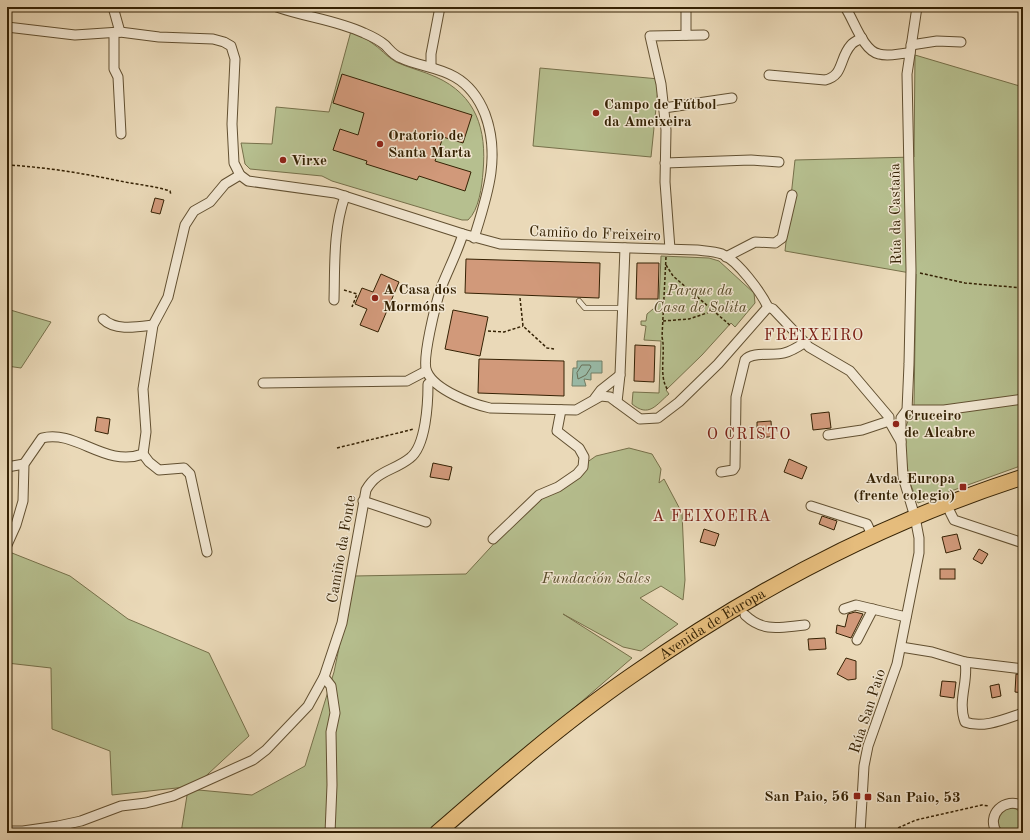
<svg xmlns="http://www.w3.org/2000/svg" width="1030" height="840" font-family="'Old Standard TT',serif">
  <rect width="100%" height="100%" fill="#ead9b8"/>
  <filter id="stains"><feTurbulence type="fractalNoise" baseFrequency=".005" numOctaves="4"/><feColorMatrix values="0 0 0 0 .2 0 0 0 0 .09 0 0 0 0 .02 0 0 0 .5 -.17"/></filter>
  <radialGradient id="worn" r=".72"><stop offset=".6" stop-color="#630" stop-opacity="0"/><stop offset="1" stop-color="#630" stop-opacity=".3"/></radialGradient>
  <g fill="#b6bf8f" stroke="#76704a">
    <path d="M351,31c7,4 15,7 21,12 8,5 15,14 24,19 13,6 27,9 40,15 40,18 51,52 47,95 -1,14 -4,38 -15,48h-6l-130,-39 -10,-5 -72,-7 -5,-5 -4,-21 31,1 4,-37 53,5z"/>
    <path d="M915,55l108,32v378l-105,38 -8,-20 -5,-29v-25l9,-24 2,-131 -131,-23 10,-91 119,-3z"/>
    <path d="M540,68l119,11 -8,78 -118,-11z"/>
    <path d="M661,256l48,2 10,3 35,32 1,10 -20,24 -4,-4 -29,32 -36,35 3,4c-13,11 -20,24 -37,10l1,-12 26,1 2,-52 -17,-1 2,-14 -5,-1v-4h5l1,-7 12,-10z"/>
    <path d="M7,309l44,13 -30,46 -14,-2z"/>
    <path d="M629,448l23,6 9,15 -2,14 5,-4 18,34 3,67 -2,20 -22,-14 -21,12 38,26 -37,27 -18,-4 -60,-33 69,44 -203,175h-248l7,-44 64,6 53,-29 29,-94 20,-96 112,-2 70,-76 60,-42z"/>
    <path d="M7,551l63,25 58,43 81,34 40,83 -54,50 -83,9 -2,-44 -58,-22 -1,-61 -44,-5z"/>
    <circle cx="1011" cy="821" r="13"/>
  </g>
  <path fill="#99bba8" stroke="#717e66" d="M577,361h25v12h-11v7l-7,-1 2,7h-14l1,-18h4z"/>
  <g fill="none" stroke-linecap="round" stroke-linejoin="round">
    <path stroke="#676e56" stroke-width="1" d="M582,365h8l1,2 -5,8 -8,4 -1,-6z"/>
  </g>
  <g fill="#d1997a" stroke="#352204">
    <path d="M342,74l130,41 -9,28 -20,-6 -8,24 36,11 -6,19 -46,-15 -2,4 -51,-16 1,-3 -34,-11 7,-21 18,6 6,-22 -31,-10z"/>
    <path d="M155,198l9,2 -4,14 -9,-2z"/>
    <path d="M466,259l134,4 -1,35 -134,-5z"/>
    <path d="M637,263h22l-1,36h-22z"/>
    <path d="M381,274l18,8 -21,50 -18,-7 7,-16 -12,-5 7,-16 11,4z"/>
    <path d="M453,310l35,7 -8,39 -35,-7z"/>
    <path d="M635,345l20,1 -1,36 -20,-1z"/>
    <path d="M479,359l85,2v35l-86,-3z"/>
    <path d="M829,412l2,16 -18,2 -2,-16z"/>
    <path d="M97,417l13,2 -2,15 -13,-3z"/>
    <path d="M771,421l1,16h-11v-6h-4v-9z"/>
    <path d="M789,459l18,8 -5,12 -18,-7z"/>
    <path d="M433,463l19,4 -3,13 -19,-3z"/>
    <path d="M822,516l15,5 -3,9 -15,-6z"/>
    <path d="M704,529l15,5 -4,12 -15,-4z"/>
    <path d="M957,534l4,15 -15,4 -4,-16z"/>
    <path d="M979,549l9,5 -6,10 -9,-5z"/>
    <rect x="940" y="569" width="15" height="10"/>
    <path d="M855,612l8,2 -12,24 -15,-5 1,-8 8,2 3,-13z"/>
    <path d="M825,638l1,11 -17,1 -1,-11z"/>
    <path d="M846,658l10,3v18l-8,1 -11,-6z"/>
    <path d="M1016,674l7,1v18l-8,-1z"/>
    <path d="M942,681l14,1 -2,16 -14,-2z"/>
    <path d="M999,684l2,12 -9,2 -2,-12z"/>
  </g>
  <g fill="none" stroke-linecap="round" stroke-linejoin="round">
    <g stroke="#625031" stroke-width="6">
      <path id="lane" d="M579,301l6,7h37"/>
    </g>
    <g stroke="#625031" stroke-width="11">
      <g id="street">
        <path d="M113,7l7,25"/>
        <path d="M277,7c28,10 59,13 87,26 7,3 15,7 21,12 5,5 8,10 16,13 17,8 37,9 54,19 14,8 24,22 30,37 16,43 2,82 -11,124"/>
        <path d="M686,7v28"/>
        <path d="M845,7c9,13 18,44 34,47 10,3 20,-1 31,-1"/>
        <path d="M7,27l68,8 45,-3 39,5 54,2 11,3 7,4 4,13 -3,65 2,39 6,12 8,6 87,12 128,41 37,10 197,6c8,1 17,1 25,4 16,7 38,37 46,53l5,2 36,38 41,24 39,46v4l12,21"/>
        <path d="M114,33v36l4,8 3,57"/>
        <path d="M911,45l26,-4 24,1"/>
        <path d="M431,67v-13l9,-47"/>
        <path d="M769,75l56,5c19,-4 14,-22 26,-35 2,-3 7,-5 11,-7"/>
        <path d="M664,108l68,-10"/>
        <path d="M665,163l86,-3 28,2"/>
        <path d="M463,234c-6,19 -15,36 -22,54 -5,15 -20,73 -14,84 8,18 45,32 63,36l86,2 25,-14 9,1 30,22 18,-1 21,-16 39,-38 50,-57"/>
        <path d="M670,249l-5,-67 1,-52 -5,-46 -11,-48 54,-1"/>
        <path d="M726,257l29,-15 20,1 7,-5 10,-43"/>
        <path d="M334,300c1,-35 -1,-70 11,-104"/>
        <path d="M103,319c12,12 34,8 50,6"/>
        <path d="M263,383l144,-2 19,-10"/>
        <path d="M595,398l6,-8 19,-15"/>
        <path d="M617,402l3,-27 5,-127"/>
        <path d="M907,410h37l79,-11"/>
        <path d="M828,435l34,-5 27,-9"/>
        <path d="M143,454l6,8 10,8 25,-2 6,6 17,78"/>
        <path d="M7,467l17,-3"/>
        <path d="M721,472l12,-2 2,-3 1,-70 9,-37c7,-9 28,-4 39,-7 8,-2 14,-6 20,-10"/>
        <path d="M363,501l63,21"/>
        <path d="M811,506l56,18 5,11"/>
        <path d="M950,512l4,8 69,23"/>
        <path d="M493,539l46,-44 19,-8 19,-13 6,-7 1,-10 -5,-9 -22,-17 4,-21"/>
        <path d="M7,545l9,-20 7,-24 1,-37 18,-26c34,-9 63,30 101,16l3,-22 -3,-43 10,-64 15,-28 17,-72 9,-14 16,-9 15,-18 15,-9"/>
        <path d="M844,609l12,-4 50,12"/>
        <path d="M745,615c19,18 36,12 60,10"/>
        <path d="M857,640l16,-31"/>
        <path d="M901,647l31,5 33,10c4,18 -8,39 0,60 18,7 40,-3 58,-9"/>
        <path d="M965,662l58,7"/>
        <path d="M324,677l18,-54 24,-133c11,-20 28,-19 44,-32 16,-12 18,-55 18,-74l4,-3"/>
        <path d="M7,831h16l35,-5 23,-5 40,-15 25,-3 27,-7 80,-36 13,-10 42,-44 16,-29 7,9 4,27 -4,19 1,53 -2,48"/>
        <path d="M860,833l4,-67 4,-20 29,-82 22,-111v-15l-4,-21 -12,-40 -2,-35v-24l6,-8 2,-46 2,-94 -4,-196 10,-67"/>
        <path d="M997,833c-12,-18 8,-37 26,-27"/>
      </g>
    </g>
    <g stroke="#352204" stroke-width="17">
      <g id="primary">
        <path id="s1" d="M437,833c63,-55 126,-110 194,-157 121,-85 252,-154 392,-199"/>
      </g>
    </g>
    <g stroke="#352204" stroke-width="1.5" stroke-dasharray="3 2" stroke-linecap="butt">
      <path d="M7,165c40,2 79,9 118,17 15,3 30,4 45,9l1,4"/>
      <path d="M666,257l-4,80c4,16 -4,40 6,53"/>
      <path d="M666,265l7,11 58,50"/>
      <path d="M920,273l45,10 58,5"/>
      <path d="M344,290l13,4 -5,13"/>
      <path d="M520,298l3,28 24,22 7,1"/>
      <path d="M663,321l26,-2 24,-8"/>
      <path d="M488,331l16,1 19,-6"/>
      <path d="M337,448l77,-19"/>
      <path d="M879,833l10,-1 27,-12 66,-15 7,1"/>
    </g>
    <use href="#lane" stroke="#f1e6d1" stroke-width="4.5"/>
    <use href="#street" stroke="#f1e6d1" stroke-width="9"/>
    <use href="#primary" stroke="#e5bc7c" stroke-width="15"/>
  </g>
  <g fill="#8f2418" stroke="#f1e6d1" stroke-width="1.5">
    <circle cx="596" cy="113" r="4"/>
    <circle cx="380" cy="144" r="4"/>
    <circle cx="283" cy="160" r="4"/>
    <circle cx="375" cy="298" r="4"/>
    <circle cx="896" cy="424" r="4"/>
    <rect x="959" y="483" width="8" height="8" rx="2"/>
    <rect x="853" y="792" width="8" height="8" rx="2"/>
    <rect x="864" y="793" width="8" height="8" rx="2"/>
  </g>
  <g text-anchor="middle" stroke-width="3" stroke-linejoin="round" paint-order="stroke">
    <g font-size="15" font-weight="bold" fill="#352204" stroke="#f1e6d1" text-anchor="start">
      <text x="604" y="109">Campo de Fútbol<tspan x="604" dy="17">da Ameixeira</tspan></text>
      <text x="388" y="140">Oratorio de<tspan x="388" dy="17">Santa Marta</tspan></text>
      <text x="291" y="165">Virxe</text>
      <text x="383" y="294">A Casa dos<tspan x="383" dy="17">Mormóns</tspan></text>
      <text x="904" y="420">Cruceiro<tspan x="904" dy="17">de Alcabre</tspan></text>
      <text x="955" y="483" text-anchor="end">Avda. Europa<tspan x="955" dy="17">(frente colegio)</tspan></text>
      <text x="849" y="801" text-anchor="end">San Paio, 56</text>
      <text x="876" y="802">San Paio, 53</text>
    </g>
    <g font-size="15" fill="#352204" stroke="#f1e6d1">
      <text transform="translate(895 214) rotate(-91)" y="5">Rúa da Castaña</text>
      <text transform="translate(595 233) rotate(2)" y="5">Camiño do Freixeiro</text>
      <text transform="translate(341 549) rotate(-80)" y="5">Camiño da Fonte</text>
      <text dy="5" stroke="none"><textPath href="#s1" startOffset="346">Avenida de Europa</textPath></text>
      <text transform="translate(867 711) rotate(-72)" y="5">Rúa San Paio</text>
    </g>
    <g font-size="15" font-style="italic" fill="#554927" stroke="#f1e6d1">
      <text x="700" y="295">Parque da<tspan x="700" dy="17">Casa de Solita</tspan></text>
      <text x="596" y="583">Fundación Sales</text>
    </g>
    <g font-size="16" letter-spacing="1" fill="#7a1f14" stroke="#f1e6d1">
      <text x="814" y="340">FREIXEIRO</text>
      <text x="749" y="439">O CRISTO</text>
      <text x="712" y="521">A FEIXOEIRA</text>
    </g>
  </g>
  <rect width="1030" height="840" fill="none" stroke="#ead9b8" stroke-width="24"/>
  <rect x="8" y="8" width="1014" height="824" fill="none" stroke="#352204" stroke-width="2"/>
  <rect x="12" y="12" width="1006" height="816" fill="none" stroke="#352204"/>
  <rect width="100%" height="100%" filter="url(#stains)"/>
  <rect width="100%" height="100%" fill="url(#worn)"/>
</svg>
